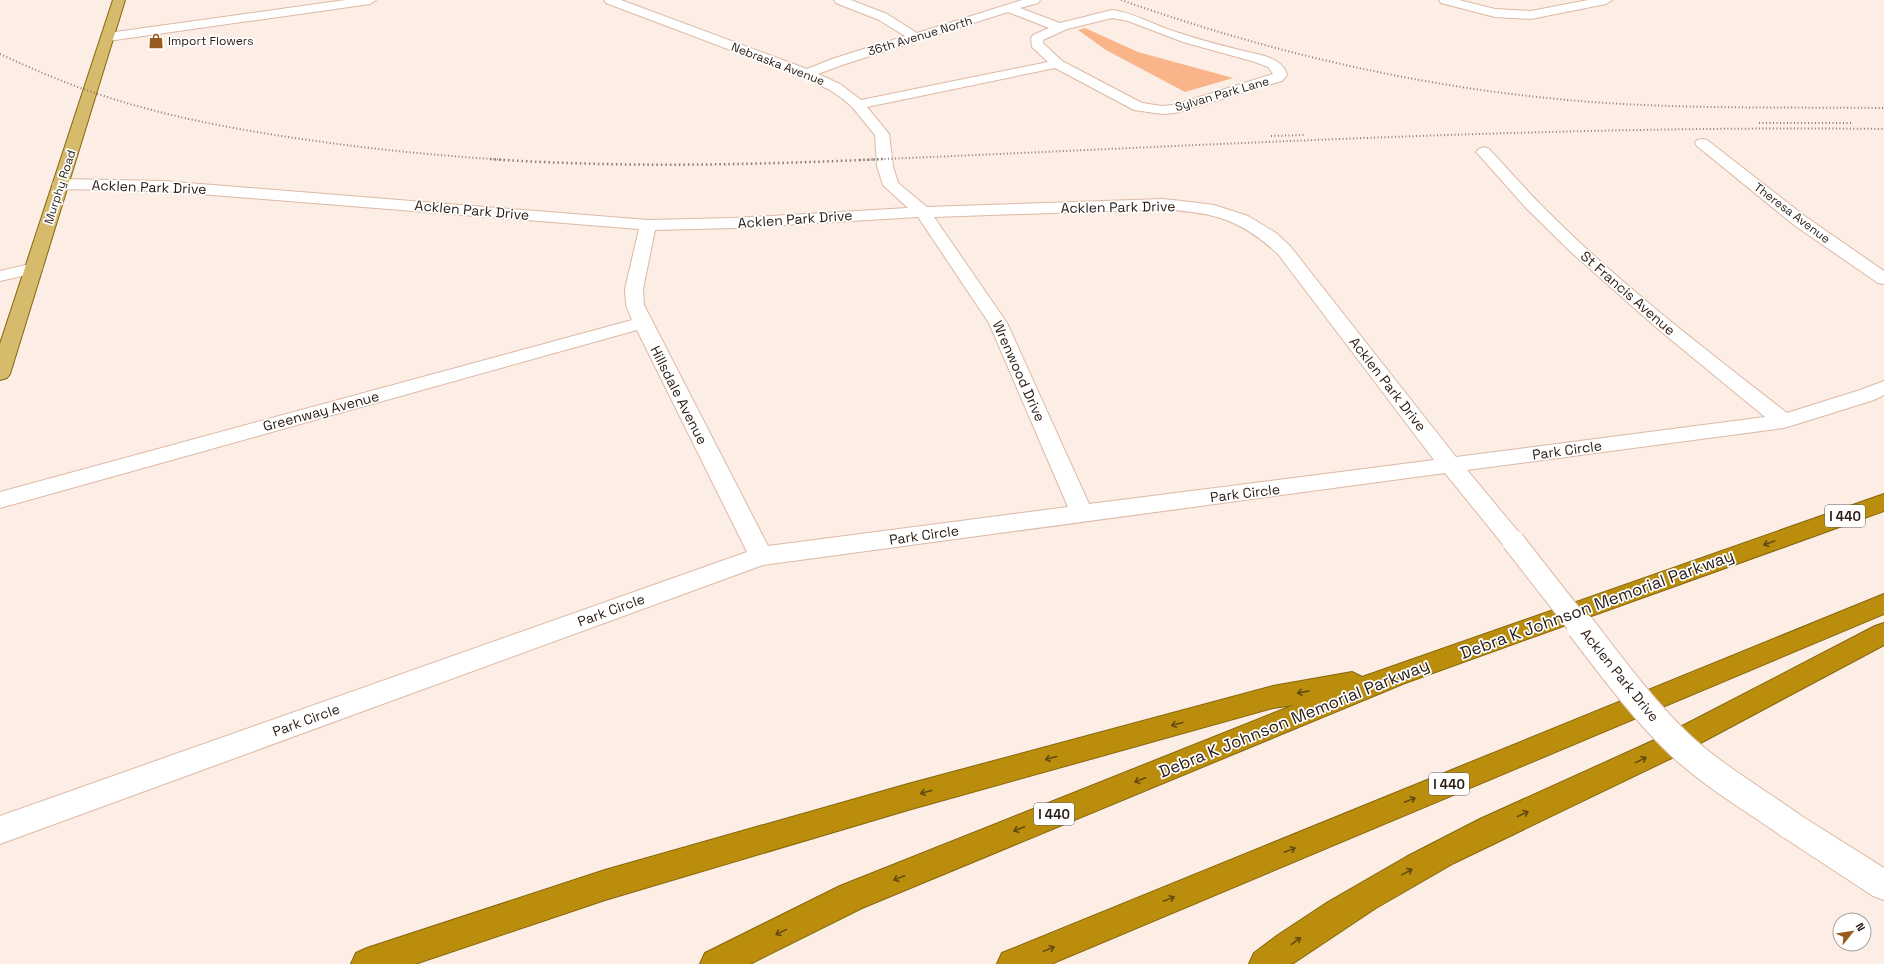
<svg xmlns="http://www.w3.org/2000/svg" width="1884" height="964" font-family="'Space Grotesk',sans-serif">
  <rect width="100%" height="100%" fill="#fcede5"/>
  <path fill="#f9b48a" d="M1085,28l53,24 95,26 -48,14 -79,-42 -28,-20z"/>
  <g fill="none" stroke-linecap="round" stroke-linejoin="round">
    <g stroke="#dcb9a4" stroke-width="2">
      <g id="street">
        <path d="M345,0h31l-6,4 -262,37 -4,-1 -2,-3 2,-3 4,-1z"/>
        <path d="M604,0h17l186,69 25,-10 73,-23 -26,-16 -43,-17 -2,-3h17l36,14 30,19 105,-33h18l-2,3 -18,5 40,15 52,-13c22,3 40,14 61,21 30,10 61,18 92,25 10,4 19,8 22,19l-5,6 -107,32 -13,1 -28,-4 -79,-42 -188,39 22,27 4,32 5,17 29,24 236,-8 19,2 32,4 34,11 28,17 14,13 166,211 309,-40 -107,-88 -86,-76 -45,-44 -48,-54 -3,-3 3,-3 5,-2 5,2c20,21 38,42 58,62 74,74 158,138 240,202l73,-23 24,-9v14l-10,5 -90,28 -317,42 54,65 4,6 -4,6 -8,3 -8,-3 -60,-74 -682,92 -763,279v-28l747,-264 -110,-222 -637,178v-16l632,-172 -6,-15 -1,-16 14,-60 -476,-38 -103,-2 -6,-2 -2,-3 2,-3 6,-2 103,2 485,39 86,-2 174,-10 -25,-23 -6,-19 -2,-31 -22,-27 -10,-9 -13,-9 -28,-13 -196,-74zM1008,12l41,16 -16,7 -2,3 1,9 16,15 -187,38 -21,-16 -22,-10 24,-9zM1112,18l16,3 55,21 72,20 13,5 5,7 -99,31 -12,1 -20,-3 -80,-42 -19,-18v-3l24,-11zM1163,209c51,4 76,9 115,45l156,206 -345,44 -82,-181 -73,-106zM918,217l71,106 79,184 -300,39 -124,-241 -1,-16 12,-59 79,-2z"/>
        <path d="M1439,0h20l36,9 36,2 57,-11h24l-6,4 -75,15 -36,-2 -54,-14z"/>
        <path d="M1702,139l5,1 99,77 78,54v13l-6,-1 -84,-58 -97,-79 -2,-3 2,-3z"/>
        <path d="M1790,811l10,4 84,53v32l-11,-4 -93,-61 -5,-10 5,-10z"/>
      </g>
    </g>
    <g stroke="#dcb9a4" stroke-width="2">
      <path id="secondary" d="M34,263l6,1 3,4 -3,4 -40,9v-10z"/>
    </g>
    <g stroke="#87660f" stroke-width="2">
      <path id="primary" d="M113,0h12l-115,374 -3,4 -7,2v-36z"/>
    </g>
    <g stroke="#87660f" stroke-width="2">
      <g id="highway">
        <path d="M1884,494v17l-479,172 -543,225 -112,56h-50l5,-11 135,-67 454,-181 -21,3 -365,102 -303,90 -190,64h-64l5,-11 11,-5 238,-78 303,-86 365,-98 79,-14 10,5z"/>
        <path d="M1884,594v20l-833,350h-54l5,-11z"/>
        <path d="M1884,623v22l-206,110 -224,108 -78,45 -84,56h-43l5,-11 24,-18 50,-33 78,-45 74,-38 179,-81 216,-112z"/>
      </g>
    </g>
    <use href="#street" fill="#fff" fill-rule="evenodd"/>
    <use href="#secondary" fill="#fff" fill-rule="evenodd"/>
    <use href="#primary" fill="#d6bb6d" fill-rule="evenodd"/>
    <use href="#highway" fill="#ba8e0c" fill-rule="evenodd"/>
    <g stroke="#8b7d75" stroke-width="2" stroke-dasharray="1 2.5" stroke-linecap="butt">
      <path d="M1121,0c159,56 318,92 486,103 92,6 185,4 277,5"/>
      <path d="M0,54c26,12 51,23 78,33 76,28 158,43 238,54 63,9 127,15 190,19"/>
      <path d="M1759,123h92"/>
      <path d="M1271,136l34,-1"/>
      <path d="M860,160c341,-14 682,-35 1024,-31"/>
    </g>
    <path stroke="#8b7d75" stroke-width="2.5" stroke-dasharray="1.5 3" stroke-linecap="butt" d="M490,159c131,9 262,6 394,0"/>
    <g stroke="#dcb9a4" stroke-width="24" stroke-linecap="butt">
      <path id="street-bridge-far1" d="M1513,541l68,87"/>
    </g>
    <g stroke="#dcb9a4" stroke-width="30" stroke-linecap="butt">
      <path id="street-bridge" d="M1581,627c30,39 60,80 96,115 33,32 75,56 113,83"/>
    </g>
    <use href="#street-bridge-far1" stroke="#fff" stroke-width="22"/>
    <use href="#street-bridge" stroke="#fff" stroke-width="28"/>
  </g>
  <defs><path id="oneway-shaft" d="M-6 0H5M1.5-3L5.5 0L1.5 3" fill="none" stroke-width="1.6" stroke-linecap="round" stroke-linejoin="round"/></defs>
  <g stroke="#634a11">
    <use href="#oneway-shaft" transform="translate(1769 543) rotate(160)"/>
    <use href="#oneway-shaft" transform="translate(1303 692) rotate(170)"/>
    <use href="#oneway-shaft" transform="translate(1177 724) rotate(165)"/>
    <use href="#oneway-shaft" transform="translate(1051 758) rotate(165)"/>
    <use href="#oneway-shaft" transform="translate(1641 760) rotate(-26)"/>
    <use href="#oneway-shaft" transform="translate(1140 780) rotate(158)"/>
    <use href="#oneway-shaft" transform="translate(926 792) rotate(165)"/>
    <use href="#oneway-shaft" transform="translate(1410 800) rotate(-22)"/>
    <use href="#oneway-shaft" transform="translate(1523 814) rotate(-25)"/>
    <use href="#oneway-shaft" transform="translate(1019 829) rotate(158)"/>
    <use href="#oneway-shaft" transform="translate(1290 850) rotate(-22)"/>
    <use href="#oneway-shaft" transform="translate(1407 872) rotate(-29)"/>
    <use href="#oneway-shaft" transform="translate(899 878) rotate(158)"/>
    <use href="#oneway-shaft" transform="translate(1169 899) rotate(-22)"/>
    <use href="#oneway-shaft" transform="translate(781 932) rotate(154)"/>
    <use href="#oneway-shaft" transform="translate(1296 941) rotate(-37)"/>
    <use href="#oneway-shaft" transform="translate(1049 949) rotate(-22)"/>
  </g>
  <defs>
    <g id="shop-bare" transform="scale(1.2)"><path d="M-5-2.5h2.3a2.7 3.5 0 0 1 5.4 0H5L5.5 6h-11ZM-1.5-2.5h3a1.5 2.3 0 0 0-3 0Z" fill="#985b1e" stroke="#fff" stroke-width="2.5" paint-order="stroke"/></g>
  </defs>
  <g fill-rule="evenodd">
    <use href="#shop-bare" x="156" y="41"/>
  </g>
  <g text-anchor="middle" stroke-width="3.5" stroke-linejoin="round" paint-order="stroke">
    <g font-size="12" fill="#291c14" stroke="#fff">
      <text transform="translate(920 36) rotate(-17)" y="4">36th Avenue North</text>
      <text transform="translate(778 64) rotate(21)" y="4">Nebraska Avenue</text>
      <text transform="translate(1222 94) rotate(-16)" y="4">Sylvan Park Lane</text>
      <text transform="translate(60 187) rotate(-72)" y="4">Murphy Road</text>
      <text transform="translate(1792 213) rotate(37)" y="4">Theresa Avenue</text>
    </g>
    <g font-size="12" fill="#291c14" stroke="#fff" text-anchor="start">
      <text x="168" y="45">Import Flowers</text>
    </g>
    <g fill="#fff" stroke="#69605a" stroke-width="1">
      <rect x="1825" y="505" width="40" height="22" rx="3"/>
      <rect x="1429" y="773" width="40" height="22" rx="3"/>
      <rect x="1034" y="803" width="40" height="22" rx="3"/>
    </g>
    <g font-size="13" font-weight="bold" fill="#291c14">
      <text x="1845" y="521">I 440</text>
      <text x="1449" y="789">I 440</text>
      <text x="1054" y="819">I 440</text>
    </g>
    <g font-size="14" fill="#291c14" stroke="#fff">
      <text transform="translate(149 187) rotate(2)" y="5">Acklen Park Drive</text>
      <text transform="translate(1118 207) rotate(-1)" y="5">Acklen Park Drive</text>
      <text transform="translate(472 210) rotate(5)" y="5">Acklen Park Drive</text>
      <text transform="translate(795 219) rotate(-4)" y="5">Acklen Park Drive</text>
      <text transform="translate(1628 293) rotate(41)" y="5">St Francis Avenue</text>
      <text transform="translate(1019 371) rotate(66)" y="5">Wrenwood Drive</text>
      <text transform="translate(1388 384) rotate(52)" y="5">Acklen Park Drive</text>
      <text transform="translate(679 395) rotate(63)" y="5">Hillsdale Avenue</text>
      <text transform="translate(321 411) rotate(-15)" y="5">Greenway Avenue</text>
      <text transform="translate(1567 450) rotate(-8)" y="5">Park Circle</text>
      <text transform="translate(1245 493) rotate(-7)" y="5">Park Circle</text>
      <text transform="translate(924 535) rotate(-8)" y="5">Park Circle</text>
      <text transform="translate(611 610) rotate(-20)" y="5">Park Circle</text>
      <text transform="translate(1620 675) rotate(51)" y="5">Acklen Park Drive</text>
      <text transform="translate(306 720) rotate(-20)" y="5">Park Circle</text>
    </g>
    <g font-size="17" fill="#291c14" stroke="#fff">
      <text transform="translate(1597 604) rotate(-20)" y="6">Debra K Johnson Memorial Parkway</text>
      <text transform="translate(1294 718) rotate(-22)" y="6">Debra K Johnson Memorial Parkway</text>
    </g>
  </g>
  <g transform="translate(1852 932) rotate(60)"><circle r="19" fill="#ffffff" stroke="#a9a4a1"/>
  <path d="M0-3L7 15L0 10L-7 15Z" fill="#985b1e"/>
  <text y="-6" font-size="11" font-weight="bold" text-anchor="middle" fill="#291c14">N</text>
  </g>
</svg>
